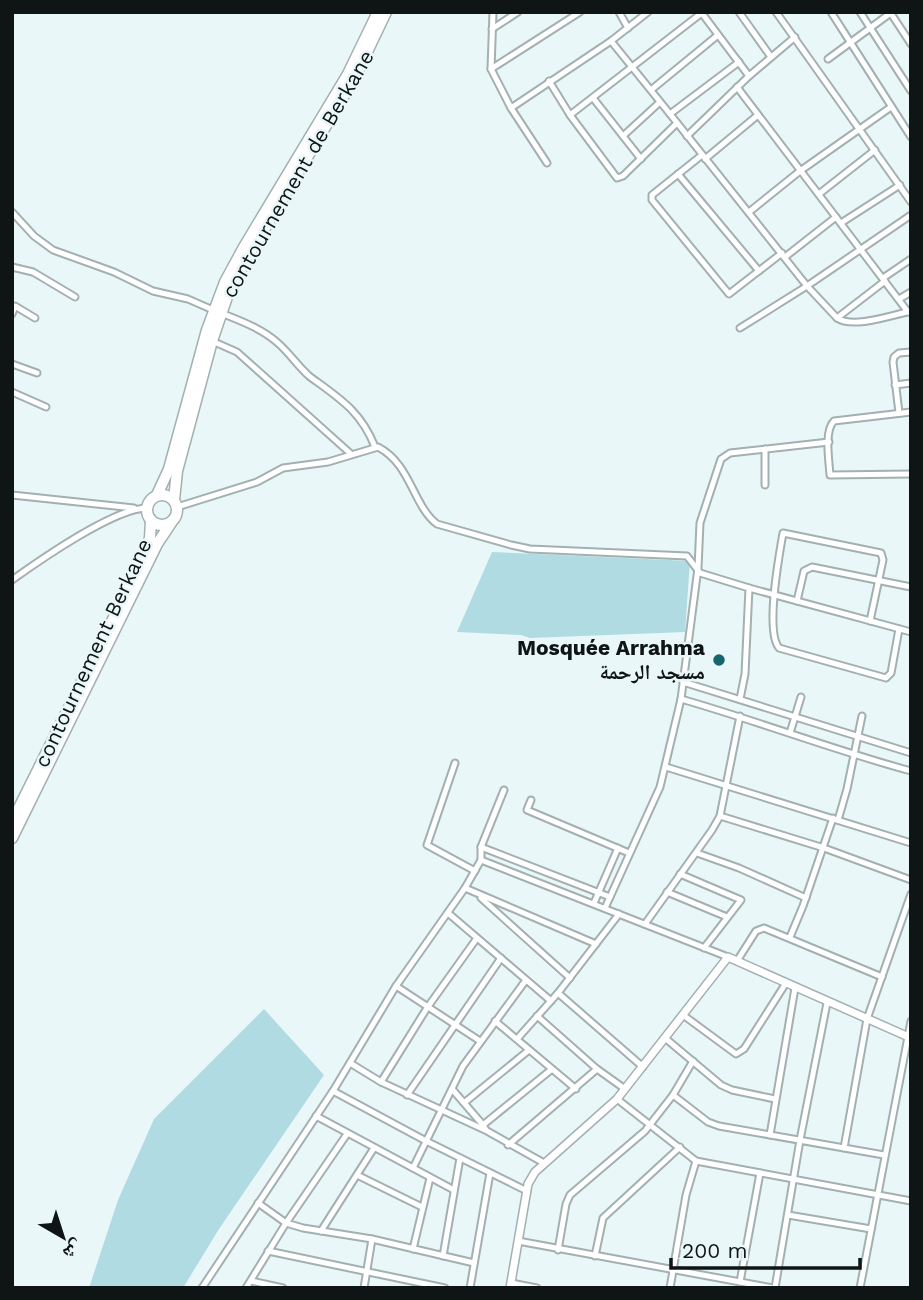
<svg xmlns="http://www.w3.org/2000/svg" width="923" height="1300" font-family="'Work Sans','Noto Naskh Arabic',sans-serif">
  <rect width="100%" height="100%" fill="#eaf7f9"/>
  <g fill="#b0dbe2">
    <path d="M492,552l198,9 -5,71 -155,6 -9,-3 -64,-3z"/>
    <path d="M264,1009l60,66 -105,154 -36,59h-94l29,-88 36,-81z"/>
  </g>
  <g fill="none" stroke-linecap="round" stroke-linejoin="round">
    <g stroke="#a3b0b2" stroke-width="9">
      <g id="street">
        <path d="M493,12l-2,57 20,39 36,55"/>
        <path d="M619,12l9,16"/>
        <path d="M701,12l48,64"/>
        <path d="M739,12l32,45"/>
        <path d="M776,12l135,190"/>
        <path d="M831,12l80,125"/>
        <path d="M860,12l51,79"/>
        <path d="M890,12l21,32"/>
        <path d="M492,29l26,-17"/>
        <path d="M611,41l59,73 69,-52"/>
        <path d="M828,59l64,-47"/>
        <path d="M491,69l89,-57"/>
        <path d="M549,81l21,34 47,63 6,-2 54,-53"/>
        <path d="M737,87l171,225"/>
        <path d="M651,90l67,-55"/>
        <path d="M593,98l48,61"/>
        <path d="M511,108l100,-67 37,-29"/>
        <path d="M670,114l137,172 30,32c16,11 55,-3 74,-7"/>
        <path d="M570,115l133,-103"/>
        <path d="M623,136l37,-34"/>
        <path d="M687,136l62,-60 46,-39"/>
        <path d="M702,155l-50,40v5l77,94 53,-41"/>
        <path d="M705,159l53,-44"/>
        <path d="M678,174l81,97"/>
        <path d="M819,194l56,-44"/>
        <path d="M12,212l22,24 19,14 61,22 39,19 35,8 25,11"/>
        <path d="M749,212l51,-41 91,-64"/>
        <path d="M841,223l59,-38"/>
        <path d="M785,257l51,-40"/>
        <path d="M12,267l21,5 42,25"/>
        <path d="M883,278l28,-19"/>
        <path d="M899,299l12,-7"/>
        <path d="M221,313c20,8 42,16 58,31 11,10 19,22 30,32 30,22 52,35 66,71"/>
        <path d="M12,314l3,-8 20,12"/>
        <path d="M837,318l48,-37"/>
        <path d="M740,328l67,-42 104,-71"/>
        <path d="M212,341l25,11 114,102"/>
        <path d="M12,364l25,9"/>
        <path d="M895,385l16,-2"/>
        <path d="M12,392l34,15"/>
        <path d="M911,412l-77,9c-10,10 -5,39 -4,54l81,-1"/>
        <path d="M899,413l-6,-51 1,-5 5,-4 12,-1"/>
        <path d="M765,485v-36"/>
        <path d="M12,495l122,13"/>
        <path d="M177,507l80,-25 26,-14 45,-6 50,-15c33,17 35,59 59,77l74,21 19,4 157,7 13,17 49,15"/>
        <path d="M12,580c28,-20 103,-72 135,-72"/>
        <path d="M797,601l7,-30 8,-4 99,20"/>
        <path d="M870,621l13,-61 -2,-7 -98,-20c-4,23 -18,98 -4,115l107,30 5,-5 8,-44"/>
        <path d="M683,682l228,71"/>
        <path d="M681,699l17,-131 2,-45 21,-64 9,-6 99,-11"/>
        <path d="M740,699l5,-25 4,-86 162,44"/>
        <path d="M790,733l11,-36"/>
        <path d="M455,763l-28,82 48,26"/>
        <path d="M666,767l245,76"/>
        <path d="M531,800l-4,10 102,43"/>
        <path d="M720,816l104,32 87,32"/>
        <path d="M838,820l9,-31 15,-73"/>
        <path d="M481,847l129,50"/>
        <path d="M697,853l42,15 67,30"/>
        <path d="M481,860l247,97"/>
        <path d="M680,874l61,26 -37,48"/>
        <path d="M465,888l131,56"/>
        <path d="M667,892l60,25"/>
        <path d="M481,898l89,80"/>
        <path d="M594,903l24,-55"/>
        <path d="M605,908l55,-121 21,-88c77,22 152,51 230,72"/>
        <path d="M448,913l103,88"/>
        <path d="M645,924l67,-94 8,-14 20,-100"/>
        <path d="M790,937l13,-31 30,-88"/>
        <path d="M737,961l19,-30 8,-3 118,49"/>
        <path d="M396,986l84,55"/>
        <path d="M558,993l85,74"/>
        <path d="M683,1015l53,39 8,-5 42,-66"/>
        <path d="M537,1016l60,53 28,20"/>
        <path d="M495,1021l81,68"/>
        <path d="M665,1038l56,47 11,5 43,9"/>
        <path d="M517,1039l41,-46 61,-79"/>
        <path d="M350,1063l31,19 106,49 57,32"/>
        <path d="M381,1082l46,-74 50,-70"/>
        <path d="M452,1089l31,36"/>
        <path d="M333,1091l93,50 101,50"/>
        <path d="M407,1095l94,-137"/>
        <path d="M673,1095l35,27 11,4 165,29"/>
        <path d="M617,1099l79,62 215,40"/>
        <path d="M464,1103l65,-53"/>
        <path d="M316,1116l138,74"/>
        <path d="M486,1130l-3,-5 69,-56"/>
        <path d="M770,1135l25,-147"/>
        <path d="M508,1145l89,-76"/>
        <path d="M844,1148l23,-129 44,-125"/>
        <path d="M413,1168l50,-102 63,-86"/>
        <path d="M357,1175l65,32"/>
        <path d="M258,1203l28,20 17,5 69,11 102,24"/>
        <path d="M788,1215l83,14"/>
        <path d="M321,1231l53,-83"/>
        <path d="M518,1241l255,47"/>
        <path d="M413,1249l17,-71"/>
        <path d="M558,1250l8,-46 4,-9 75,-64 28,-36 20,-34"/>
        <path d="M268,1251l177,37"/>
        <path d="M443,1256l17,-98"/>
        <path d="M595,1256l8,-38 77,-71"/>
        <path d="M251,1281l32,7"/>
        <path d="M740,1282l20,-109"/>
        <path d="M511,1283l26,5"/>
        <path d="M202,1288l131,-197 63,-105 69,-98 16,-28v-13l23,-57"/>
        <path d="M246,1288l40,-65 61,-89"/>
        <path d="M364,1288l8,-49"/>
        <path d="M470,1288l20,-115"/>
        <path d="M670,1288l16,-93 10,-34"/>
        <path d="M775,1288l25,-148 27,-137"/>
        <path d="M860,1288l51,-267"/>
      </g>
    </g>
    <g stroke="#a3b0b2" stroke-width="10">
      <path id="secondary" d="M510,1288l18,-104 7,-12 82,-73 111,-142 183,81"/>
    </g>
    <g stroke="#a3b0b2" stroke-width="13">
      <g id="highway">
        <circle cx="162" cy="510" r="15"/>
        <path d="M157,495l12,-26 38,-139 18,-48 19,-35 104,-173 30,-62"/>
        <path d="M174,500l3,-29 35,-130 15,-44 17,-34 111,-186 31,-65"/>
        <path d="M12,822l129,-259 9,-25 1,-18"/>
        <path d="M12,838l145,-294 14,-21"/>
      </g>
    </g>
    <use href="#street" stroke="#fff" stroke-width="5"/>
    <use href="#secondary" stroke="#fff" stroke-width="7"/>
    <use href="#highway" stroke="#fff" stroke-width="10"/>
  </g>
  <circle fill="#19656f" stroke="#eaf7f9" stroke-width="2.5" cx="719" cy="660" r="7"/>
  <g text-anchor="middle" stroke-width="5" stroke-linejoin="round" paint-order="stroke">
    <g font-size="21" fill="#0f1414" stroke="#eaf7f9">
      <text transform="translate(298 174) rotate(-60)" y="7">contournement de Berkane</text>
      <text transform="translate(93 653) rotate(-65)" y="7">contournement Berkane</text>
    </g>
    <g font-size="21" font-weight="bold" fill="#0f1414" stroke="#eaf7f9" text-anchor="end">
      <text x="705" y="655">Mosquée Arrahma<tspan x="705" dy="24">مسجد الرحمة</tspan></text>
    </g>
  </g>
  <rect width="923" height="1300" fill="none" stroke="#0f1414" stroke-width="28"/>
  <g transform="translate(63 1237) rotate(141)" stroke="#eaf7f9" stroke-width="5" paint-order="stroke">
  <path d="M0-5L12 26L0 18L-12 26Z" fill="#0f1414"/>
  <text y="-10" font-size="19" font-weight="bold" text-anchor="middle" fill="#0f1414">ش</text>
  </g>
  <path d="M671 1258v10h189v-10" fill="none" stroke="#0f1414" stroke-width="3.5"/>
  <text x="682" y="1258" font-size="21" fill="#0f1414" stroke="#eaf7f9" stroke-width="5" paint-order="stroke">200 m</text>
</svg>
